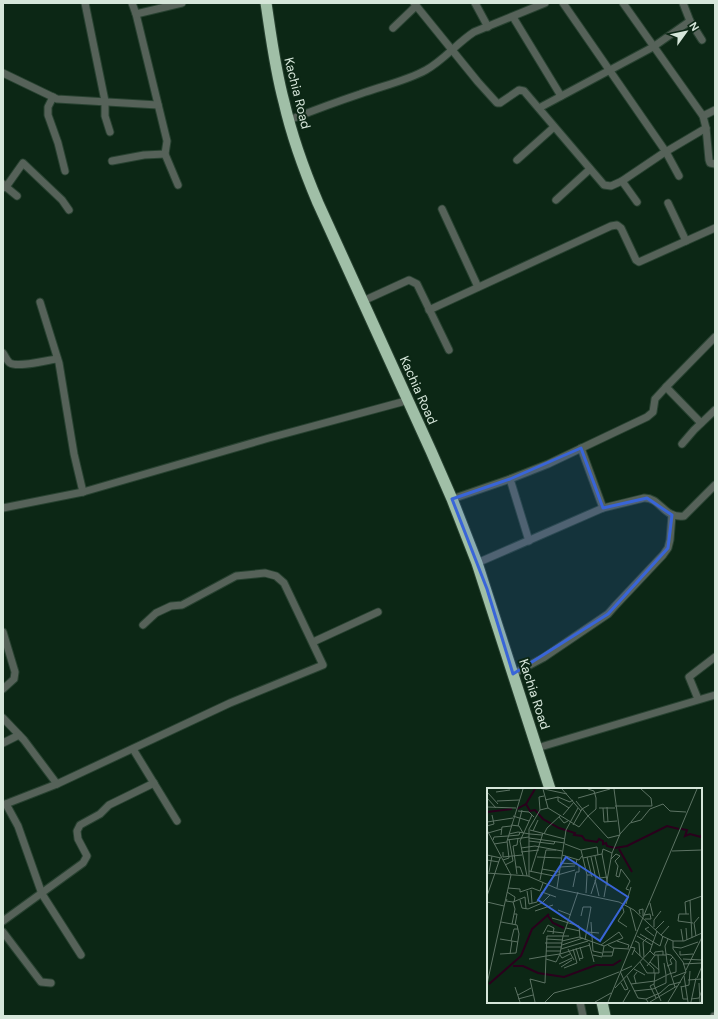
<svg xmlns="http://www.w3.org/2000/svg" width="718" height="1019" font-family="'DM Sans',sans-serif">
  <rect width="100%" height="100%" fill="#0c2715"/>
  <g fill="none" stroke-linecap="round" stroke-linejoin="round">
    <g stroke="#284231" stroke-width="9">
      <g id="minor">
        <path d="M85,3l20,98v15l5,16"/>
        <path d="M132,3l4,11 31,127 -2,13 13,31"/>
        <path d="M414,3l64,79 19,21h3l19,-13 5,1 80,94 7,1 11,-5 40,-27 44,-26"/>
        <path d="M475,3l13,24"/>
        <path d="M563,3l103,149 13,24"/>
        <path d="M623,3l80,113 3,12 3,32 1,3 5,1"/>
        <path d="M683,3l7,18 12,19"/>
        <path d="M136,14l46,-11"/>
        <path d="M513,17l48,79"/>
        <path d="M393,28l23,-22"/>
        <path d="M3,73l54,26 101,6"/>
        <path d="M53,97l-5,10v8l10,28 7,28"/>
        <path d="M539,108l114,-61 37,-26"/>
        <path d="M703,116l12,-6"/>
        <path d="M289,120c23,-9 47,-18 71,-26 22,-8 46,-13 66,-24 18,-10 31,-27 48,-38l71,-29"/>
        <path d="M517,160l37,-33"/>
        <path d="M112,161l32,-6 21,-1"/>
        <path d="M622,181l15,21"/>
        <path d="M3,184l3,3 17,-24 39,37 7,10"/>
        <path d="M3,188l3,-1 11,9"/>
        <path d="M556,200l34,-31"/>
        <path d="M668,203l18,38"/>
        <path d="M442,209l36,78"/>
        <path d="M363,301l46,-21 8,4 32,66"/>
        <path d="M40,302l19,61 15,91 9,38"/>
        <path d="M429,310l182,-84 6,-1 4,3 15,32 3,2 76,-34"/>
        <path d="M3,353c2,3 4,8 7,10 8,5 37,-3 47,-4"/>
        <path d="M701,423l-35,-36 49,-50"/>
        <path d="M682,444l12,-14 21,-20"/>
        <path d="M581,448l22,60"/>
        <path d="M510,479l19,62"/>
        <path d="M452,499l58,-20 38,-15 99,-47 6,-5 2,-13 11,-12"/>
        <path d="M3,508l80,-16 186,-54 133,-36"/>
        <path d="M477,563l126,-55 41,-10c16,-1 20,21 40,18l31,-31"/>
        <path d="M3,632l12,40 -1,7 -11,10"/>
        <path d="M313,642l65,-30"/>
        <path d="M513,674l30,-16 65,-44 7,-8 48,-51 5,-7 2,-8 2,-25"/>
        <path d="M698,699l-9,-22 26,-20"/>
        <path d="M3,718l21,22 33,44"/>
        <path d="M3,743l16,-8"/>
        <path d="M537,748l178,-53"/>
        <path d="M133,749l44,72"/>
        <path d="M6,804l12,22 24,68 39,61"/>
        <path d="M3,805l54,-21 173,-81 93,-38 -39,-82 -8,-7 -11,-3 -29,3 -54,29 -11,1 -15,7 -13,12"/>
        <path d="M3,921l80,-58 4,-7 -9,-17 -1,-8 3,-6 20,-11 9,-9 45,-22"/>
        <path d="M3,932l38,50 10,1"/>
        <path d="M580,1002l3,14"/>
        <path d="M714,1016h1"/>
      </g>
    </g>
    <g stroke="#284231" stroke-width="13">
      <g id="highway">
        <path d="M266,3c5,33 9,66 18,99 8,35 20,68 34,101l113,248 21,48 25,64 73,226"/>
        <path d="M602,1002l3,14"/>
      </g>
    </g>
    <use href="#minor" stroke="#566259" stroke-width="7"/>
    <use href="#highway" stroke="#a0bfa7" stroke-width="11"/>
  </g>
  <path fill="#3965d8" fill-opacity="0.2" stroke="#3965d8" stroke-width="3" stroke-linejoin="round" d="M581,448l22,60 44,-10 25,17 -4,33 -60,66 -95,60 -26,-85 -35,-90 58,-20z"/>
  <g text-anchor="middle" stroke-width="4" stroke-linejoin="round" paint-order="stroke">
    <g font-size="13" fill="#d6e6da" stroke="#0c2715">
      <text transform="translate(298 93) rotate(76)" y="5">Kachia Road</text>
      <text transform="translate(419 390) rotate(66)" y="5">Kachia Road</text>
      <text transform="translate(535 694) rotate(72)" y="5">Kachia Road</text>
    </g>
  </g>
  <g transform="translate(487 788)">
    <rect width="215" height="215" fill="#0c2715"/>
    <path fill="none" stroke="#2a001c" stroke-width="2" d="M39,16l9,-15M30,21l9,-5 4,7 5,-1 8,9 16,9 16,5 -1,2 8,1 3,4 12,2 2,-3 4,2v3l3,-1 1,3 8,2 12,-2 40,-20 12,3M0,24l25,-3M194,41l6,1 -2,6 5,-2 11,3 1,-3M132,61l13,23M61,128l5,7 11,5M26,178h10l15,7 26,4 32,-12h17l8,-5M2,196l32,-28 11,-27 17,-15"/>
    <path fill="none" stroke="#5d7364" stroke-width="1" d="M56,1l5,19M57,1l23,5M75,1l19,22M127,1l6,45M154,1l10,9 1,8M9,4l14,-2M1,5l10,11M71,9v4l11,7M0,10l9,10M91,10l32,-9M58,12l13,-3 12,5 3,-2M10,13l22,-1M89,13l12,15M128,18h37M0,19l29,1M120,19l1,15M112,20h16M116,20l1,14 13,-1M53,22l-1,-13 5,-1M31,23l11,1 5,5M76,27l11,-13M26,28l16,5M101,28l8,-7v-11l-2,-7 -6,-2M72,29l5,6 4,-2M0,34l26,-4M144,34l9,-11M24,37l8,1 4,7M86,37l9,-16 7,-4M0,38l7,-2 -2,-9M31,38l4,-16M0,42l24,45M43,42l35,9M46,43l5,-11M1,45l14,-4M22,46l9,-2 12,2M43,46l12,1M57,46l3,-6 14,-13M14,47l1,-8 9,-1M21,48l11,-1 1,-3M42,50l36,5M6,52l1,-3 14,-1M20,52l22,-3M42,53l25,3 1,-3M7,56l13,-2M78,56l16,6 16,-3 1,8M34,60l14,-2 27,5M94,62l6,25h4M185,63l30,-1M16,64v5l19,-2M34,64l18,-2M115,66l6,32M0,67l14,3M75,67l17,5 3,-4M108,68l5,22 7,-1M50,69l24,1M100,69l5,20M96,70l19,-4 1,-5 9,4M124,71l5,-5 4,2 -5,5 3,5 -2,10 3,1 2,-8 9,12 -4,8 3,1M0,72l12,2M16,72l6,-2 -2,-17 16,-52M73,75l16,1 1,-5M18,77l8,-4 -4,-22M29,79h4l3,8M73,79l15,-1M55,81l17,3M42,83l25,5 21,-6M44,83l12,-38M2,84l3,-16M0,85l41,3 30,13 61,13 15,8 28,26 11,5h11l18,-8M8,85l5,-15M30,86l-4,-28 4,-1 1,-7M40,88l-7,-35 12,-26M42,88v-47l11,-19 8,-2 31,19 9,-11 20,22 12,-3M53,92l6,-30h10M108,92l4,16M86,99l3,-15h3v-7M21,100l12,1v3l12,-4 8,3 3,-8M70,100l9,-58 12,-22M44,102l1,13M40,103l2,13 8,-2 5,-10M20,104l8,5 -1,5M55,104l14,5M99,105l1,-18M104,106l5,-15 -5,-22M0,108l8,-23M38,109l1,12M117,109l8,-44 8,-19 10,-11 11,-3 9,-11 13,-5 7,7 16,1M20,111l-1,2 7,1 12,-5M33,112l2,8 6,1 14,-6 8,-8M203,112l2,38M0,114l17,4M163,115l3,13M139,116l5,-17M135,117l2,7 -6,9 9,6M143,120l6,23M71,122l13,5M48,123l18,-6M27,126h3l-2,11M153,126l-1,-4 4,-1v7M199,126l-1,-12 17,-6M202,126h-10l-1,7 15,2M157,127l53,-126M94,128l2,-9h8l-6,33M65,130l27,8 1,11M104,134l2,29 9,2M25,136l3,-15 -2,-7M162,139l-4,2 9,7M167,139v-7l7,-9M79,140l14,3M199,140l1,12M194,141l2,12M168,142l9,-9M60,143l17,2M100,144l12,1M56,146l5,-9 6,3 -1,6M153,146l20,12 3,-10M174,147l8,-9M150,148l15,9M209,148l-2,-13 5,-6M13,151l18,3M59,151l17,1M181,151l-3,7 2,16 8,25M24,153l3,-12h4M75,153l17,-4 25,9 19,-8 -4,-6 -18,13M130,153l12,4 -1,3M148,153l4,2 1,13M58,155h17M102,155l5,19M75,157l21,-7M121,157l5,3 16,1M59,159h16M143,159l5,1 -3,7M186,159l8,1 17,-6M89,160l4,13M74,161l27,-8M81,161l6,11M147,162l20,19v4M59,163h15M163,163l4,4h12M193,163v4l13,-1M116,164h10l1,-4M13,166l16,-1 3,-19 -2,-9 -16,-3M23,166l2,-13M73,166l30,-9M167,166l1,-2 8,-1v4M179,166l5,1 5,6v11l-7,2M73,167l2,3 8,-4M106,167l9,2 2,-11M59,168l1,-20h22M116,168h9l1,-4M157,169l-1,-15 4,-4M42,171l17,-3M59,171l10,3 4,-8M92,171l4,-1 -3,-11M196,171l19,1M153,174l7,11h12l-1,-18M163,174l9,8M177,175l2,12M72,176l13,-6M196,176l19,-1M160,178l8,-11M180,178l5,-2 -2,-4 3,-3M74,179l11,-7M77,180l13,-5 -4,-14M147,181l11,6M199,182l16,-33M133,183l8,18 -3,1 -4,-7M134,183l11,-5M168,185l-1,12 7,16M140,188l11,22 8,1 2,3M197,188l4,26M186,189l13,-5M210,190l5,-12M201,192l14,-1M149,195l-2,-7 3,-4M212,195l1,19M0,196l24,-109M144,196l24,-3 14,-7M167,196l-4,2 6,12M194,198l2,13h4M28,199l5,15M194,199l8,-2 1,-14M128,200l35,-37 7,-20M147,203l19,-2 13,-6v-7M31,207l13,-7M31,211l15,-4M159,211l14,-6 9,-8 12,-3M204,211l8,-1 3,-8M48,214l-5,-23 15,4 1,-27 14,-2 3,-18 15,-44M58,214l9,-9 37,-10 28,-11M108,214l16,-9M121,214l36,-87 6,-1 1,5h-6M136,214l7,-12M163,214l27,-16M181,214l18,-30 -3,-10 -10,-13v-8M204,214l5,-24"/>
    <path fill="#3965d8" fill-opacity="0.15" stroke="#3965d8" stroke-width="2" d="M79,69l62,40 -28,44 -62,-41z"/>
    <rect width="215" height="215" fill="none" stroke="#d6e6da" stroke-width="2"/>
  </g>
  <rect width="718" height="1019" fill="none" stroke="#d6e6da" stroke-width="8"/>
  <g transform="translate(686 32) rotate(57)" stroke="#0c2715" stroke-width="3" paint-order="stroke">
  <path d="M0-3L7 15L0 10L-7 15Z" fill="#d6e6da"/>
  <text y="-6" font-size="11" font-weight="bold" text-anchor="middle" fill="#d6e6da">N</text>
  </g>
</svg>
